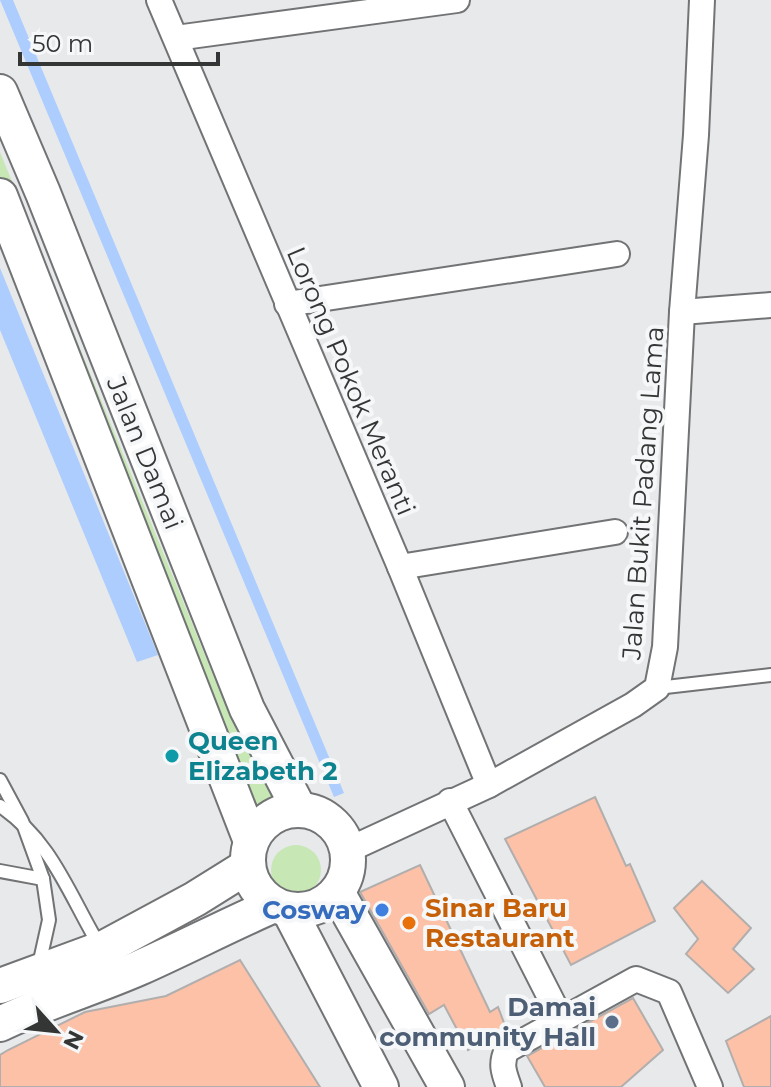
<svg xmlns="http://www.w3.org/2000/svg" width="771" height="1087" font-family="Montserrat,sans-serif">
  <rect width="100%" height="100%" fill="#e7e9eb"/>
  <g fill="#c7e7b4">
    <path d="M0,152l213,523 32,72 36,59 -28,9 -161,-414 -92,-223z"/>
    <circle cx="296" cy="870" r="25"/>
  </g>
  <g fill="#adcdfe">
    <path d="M0,0h13l331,793 -10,4z"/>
    <path d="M0,268l158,387 -21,7 -137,-332z"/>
  </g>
  <g fill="#fcc1a7" stroke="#b1aead" stroke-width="2">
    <path d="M595,797l31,69 4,-2 25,57 -84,44 -66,-126z"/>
    <path d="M420,865l70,147 8,-5 8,21 -38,22 -24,-45 -15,9 -69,-122z"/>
    <path d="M702,881l49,47 -18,21 21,20 -26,24 -42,-39 12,-15 -24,-31z"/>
    <path d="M240,960l80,127h-320v-32l8,-5 77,-38 81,-16z"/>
    <path d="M633,998l30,52 -42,37h-76l-18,-31z"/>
    <path d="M771,1016v71h-27l-18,-46z"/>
  </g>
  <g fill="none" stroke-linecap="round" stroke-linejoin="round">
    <g stroke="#717375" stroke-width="16">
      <g id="lane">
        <path d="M657,688l114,-13"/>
        <path d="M0,780l22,41 21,58"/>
        <path d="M0,806c49,33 67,83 95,132l8,7"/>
        <path d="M0,871l43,8 6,41 -10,45"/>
      </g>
    </g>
    <g stroke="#717375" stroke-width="28">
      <g id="street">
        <path d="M159,0l241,567 89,218"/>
        <path d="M176,38l281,-38"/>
        <path d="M287,304l330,-50"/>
        <path d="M682,312l89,-7"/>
        <path d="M400,567l215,-35"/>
        <path d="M450,801l112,220"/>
        <path d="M348,850l141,-65 144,-80 24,-17 8,-41 17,-335 14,-177 6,-135"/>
        <path d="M509,1087c-5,-14 -9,-23 -2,-37l129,-71 33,13 41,95"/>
      </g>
    </g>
    <g stroke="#717375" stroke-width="38">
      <g id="secondary">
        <path d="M0,92l43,101 204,516 52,100"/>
        <path d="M0,196l251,645"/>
        <circle cx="298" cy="860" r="50"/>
        <path d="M337,892l110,195"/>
        <path d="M289,910l92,177"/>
        <path d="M0,986l106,-39 89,-48 53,-33"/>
        <path d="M0,1024c45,-22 93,-36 139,-56 45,-20 89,-43 135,-63"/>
      </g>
    </g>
    <use href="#lane" stroke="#fff" stroke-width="12"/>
    <use href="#street" stroke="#fff" stroke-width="24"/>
    <use href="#secondary" stroke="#fff" stroke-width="34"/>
  </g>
  <circle fill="#0f9aa8" stroke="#f5f7f8" stroke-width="3" cx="172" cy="756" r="8"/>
  <circle fill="#3f7fe0" stroke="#f5f7f8" stroke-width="3" cx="382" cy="910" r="8"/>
  <circle fill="#e8710a" stroke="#f5f7f8" stroke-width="3" cx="409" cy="923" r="8"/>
  <circle fill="#5c6f8a" stroke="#f5f7f8" stroke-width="3" cx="612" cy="1022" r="8"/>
  <g text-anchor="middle" stroke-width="8" stroke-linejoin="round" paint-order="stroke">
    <g font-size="26" fill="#343535" stroke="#f5f7f8">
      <text transform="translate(351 381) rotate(67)" y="9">Lorong Pokok Meranti</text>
      <text transform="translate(145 453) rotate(68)" y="9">Jalan Damai</text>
      <text transform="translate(643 493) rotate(-86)" y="9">Jalan Bukit Padang Lama</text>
    </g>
    <g font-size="26" font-weight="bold" fill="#0d838f" stroke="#f5f7f8" text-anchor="start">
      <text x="188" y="750">Queen<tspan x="188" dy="30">Elizabeth 2</tspan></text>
    </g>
    <g font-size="26" font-weight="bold" fill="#c56008" stroke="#f5f7f8" text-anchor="start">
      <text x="425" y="917">Sinar Baru<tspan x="425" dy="30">Restaurant</tspan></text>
    </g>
    <g font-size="26" font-weight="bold" fill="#366cbe" stroke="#f5f7f8" text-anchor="end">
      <text x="366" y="919">Cosway</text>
    </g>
    <g font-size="26" font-weight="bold" fill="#4e5e75" stroke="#f5f7f8" text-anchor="end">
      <text x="596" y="1016">Damai<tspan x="596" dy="30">community Hall</tspan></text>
    </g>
  </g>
  <g transform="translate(56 1031) rotate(117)" stroke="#f5f7f8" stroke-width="6" paint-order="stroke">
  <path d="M0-6L14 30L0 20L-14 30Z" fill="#343535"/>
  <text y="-12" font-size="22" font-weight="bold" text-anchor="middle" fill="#343535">N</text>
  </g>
  <path d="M20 52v12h198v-12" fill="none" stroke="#343535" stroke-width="4"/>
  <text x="32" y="52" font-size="24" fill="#343535" stroke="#f5f7f8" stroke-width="6" paint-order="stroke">50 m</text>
</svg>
